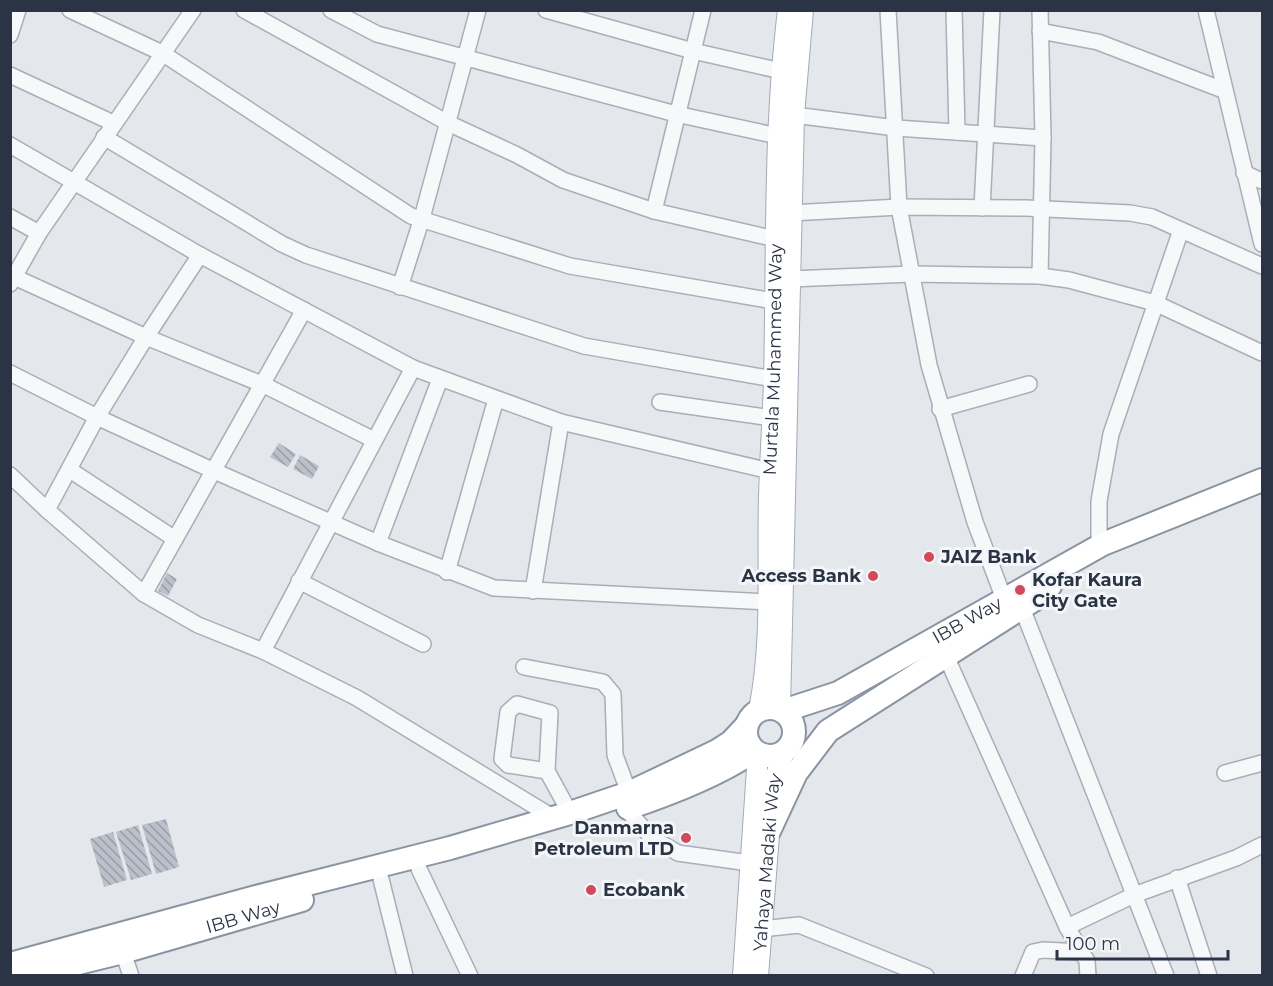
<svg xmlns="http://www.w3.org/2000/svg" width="1273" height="986" font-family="Montserrat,sans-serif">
  <defs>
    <pattern id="building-back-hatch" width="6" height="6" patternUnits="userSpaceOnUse" patternTransform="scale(1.5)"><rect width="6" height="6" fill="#bbc0ca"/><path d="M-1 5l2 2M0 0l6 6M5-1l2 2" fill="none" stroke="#989da6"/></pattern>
  </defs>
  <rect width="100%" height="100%" fill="#e4e7ec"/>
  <g fill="url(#building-back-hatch)">
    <path d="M279,443l17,11 -8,13 -18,-10z"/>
    <path d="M300,455l19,11 -7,13 -19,-10z"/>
    <path d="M167,573l10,6 -9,17 -10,-5z"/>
    <path d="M166,819l13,48 -23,7 -14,-49z"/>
    <path d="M138,825l14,49 -21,6 -15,-48z"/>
    <path d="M113,832l14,48 -23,7 -14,-48z"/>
  </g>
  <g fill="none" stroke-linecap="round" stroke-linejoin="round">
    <g stroke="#a9aeb7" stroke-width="18">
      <g id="minor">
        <path d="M70,10l92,43 249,163 159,50 203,35"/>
        <path d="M244,10l204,113 69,32 46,25 91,31 130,30"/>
        <path d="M331,10l46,24 299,80 102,22"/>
        <path d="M546,10l147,41 88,20"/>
        <path d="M888,10l11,197 30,158 46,157 29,77"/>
        <path d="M954,10l3,122"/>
        <path d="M1206,10l56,234"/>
        <path d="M1040,31l58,11 125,48"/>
        <path d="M10,35l8,-25"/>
        <path d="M10,75l103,48"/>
        <path d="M794,115l102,13 147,10"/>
        <path d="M104,137l178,107 24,11 278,91 190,33"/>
        <path d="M10,145l190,110 213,113 148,54 209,49"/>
        <path d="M1244,173l18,8"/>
        <path d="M982,208l10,-198"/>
        <path d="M654,211l49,-201"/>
        <path d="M791,213l108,-6 127,1 104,5 22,4 110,49"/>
        <path d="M10,217l29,16"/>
        <path d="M200,255l-54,82 -49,80 -50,93 97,84 54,31 65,26 94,47 197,120"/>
        <path d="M10,275l136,62 118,48 110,55"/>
        <path d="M1040,276l3,-138 -3,-128"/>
        <path d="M790,279l122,-5 128,2 29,4 86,23 107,50"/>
        <path d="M10,284l29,-51 154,-223"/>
        <path d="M400,287l22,-69 56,-208"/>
        <path d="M10,373l87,44 115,53 166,73 116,45 273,14"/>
        <path d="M660,402l112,16"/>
        <path d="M940,409l89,-25"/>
        <path d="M70,470l105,69"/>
        <path d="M10,475l37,35"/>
        <path d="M378,543l62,-164"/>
        <path d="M1099,546v-45l12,-67 70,-204"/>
        <path d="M447,572l49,-173"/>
        <path d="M299,581l124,63"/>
        <path d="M533,591l28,-169"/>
        <path d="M144,594l160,-284"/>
        <path d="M1022,608l144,368"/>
        <path d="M263,651l150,-283"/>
        <path d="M946,656l121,271 20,34 1,15"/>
        <path d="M524,667l79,15 10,12 2,61 14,38"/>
        <path d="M547,771l-39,-6 -6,-6 6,-47 9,-8 33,9 -3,58 23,42"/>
        <path d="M1225,773l37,-10"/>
        <path d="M626,809l26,29 26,15 71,10"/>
        <path d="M419,869l51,107"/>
        <path d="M1177,878l32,98"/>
        <path d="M381,879l24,97"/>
        <path d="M1067,927l67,-32 102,-37 26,-13"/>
        <path d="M761,929l38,-4 127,51"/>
        <path d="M123,952l8,24"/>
        <path d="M1023,976l10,-24 10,-2 38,2"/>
      </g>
    </g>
    <g stroke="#a3abb8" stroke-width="22">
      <g id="major">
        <path d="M780,709l14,-594 9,-105"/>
        <path id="s1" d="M759,710c14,-69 8,-143 10,-213 1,-40 4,-79 5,-118 3,-124 -1,-246 14,-369"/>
        <path d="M743,976l15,-222"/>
        <path id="s2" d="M758,976l15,-192 11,-32"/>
      </g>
    </g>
    <g stroke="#8b94a3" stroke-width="26">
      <g id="highway">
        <circle cx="770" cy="732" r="24"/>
        <path id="s3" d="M783,711l55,-18 265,-149 159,-64"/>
        <path d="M628,808c42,-14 89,-32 126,-57"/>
        <path d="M769,831l27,-58 32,-42 212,-135 10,-10"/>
        <path d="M10,964l242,-66 198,-50 120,-35 59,-20 88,-42 14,-9 16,-17"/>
        <path id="s4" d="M26,976l97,-24 179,-52"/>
      </g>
    </g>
    <use href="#minor" stroke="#f7f8fa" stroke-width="15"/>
    <use href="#major" stroke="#fff" stroke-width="20"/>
    <use href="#highway" stroke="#fff" stroke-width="22"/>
  </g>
  <g fill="#d1495b" stroke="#f4f6f9" stroke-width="2">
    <circle cx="929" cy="557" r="6"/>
    <circle cx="873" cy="576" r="6"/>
    <circle cx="1020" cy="590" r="6"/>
    <circle cx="686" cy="838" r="6"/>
    <circle cx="591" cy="890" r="6"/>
  </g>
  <g text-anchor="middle" stroke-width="6" stroke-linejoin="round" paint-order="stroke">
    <g font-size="18" fill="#2b3445" stroke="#f4f6f9">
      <text dy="6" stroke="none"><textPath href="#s1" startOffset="351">Murtala Muhammed Way</textPath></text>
      <text dy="6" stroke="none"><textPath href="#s3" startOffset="206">IBB Way</textPath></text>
      <text dy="6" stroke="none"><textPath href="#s2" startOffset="114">Yahaya Madaki Way</textPath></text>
      <text dy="6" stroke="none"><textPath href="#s4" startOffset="225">IBB Way</textPath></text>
    </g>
    <g font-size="18" font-weight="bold" fill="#2b3445" stroke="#f4f6f9" text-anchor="start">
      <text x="941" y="563">JAIZ Bank</text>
      <text x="861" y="582" text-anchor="end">Access Bank</text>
      <text x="1032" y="586">Kofar Kaura<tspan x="1032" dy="21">City Gate</tspan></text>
      <text x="674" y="834" text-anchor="end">Danmarna<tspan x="674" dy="21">Petroleum LTD</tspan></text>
      <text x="603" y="896">Ecobank</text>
    </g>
  </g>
  <rect width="1273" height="986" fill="none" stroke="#2b3445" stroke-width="24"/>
  <path d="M1057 950v9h171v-9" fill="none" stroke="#2b3445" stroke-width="3"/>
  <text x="1066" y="950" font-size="18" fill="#2b3445" stroke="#f4f6f9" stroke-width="4.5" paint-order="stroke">100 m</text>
</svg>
